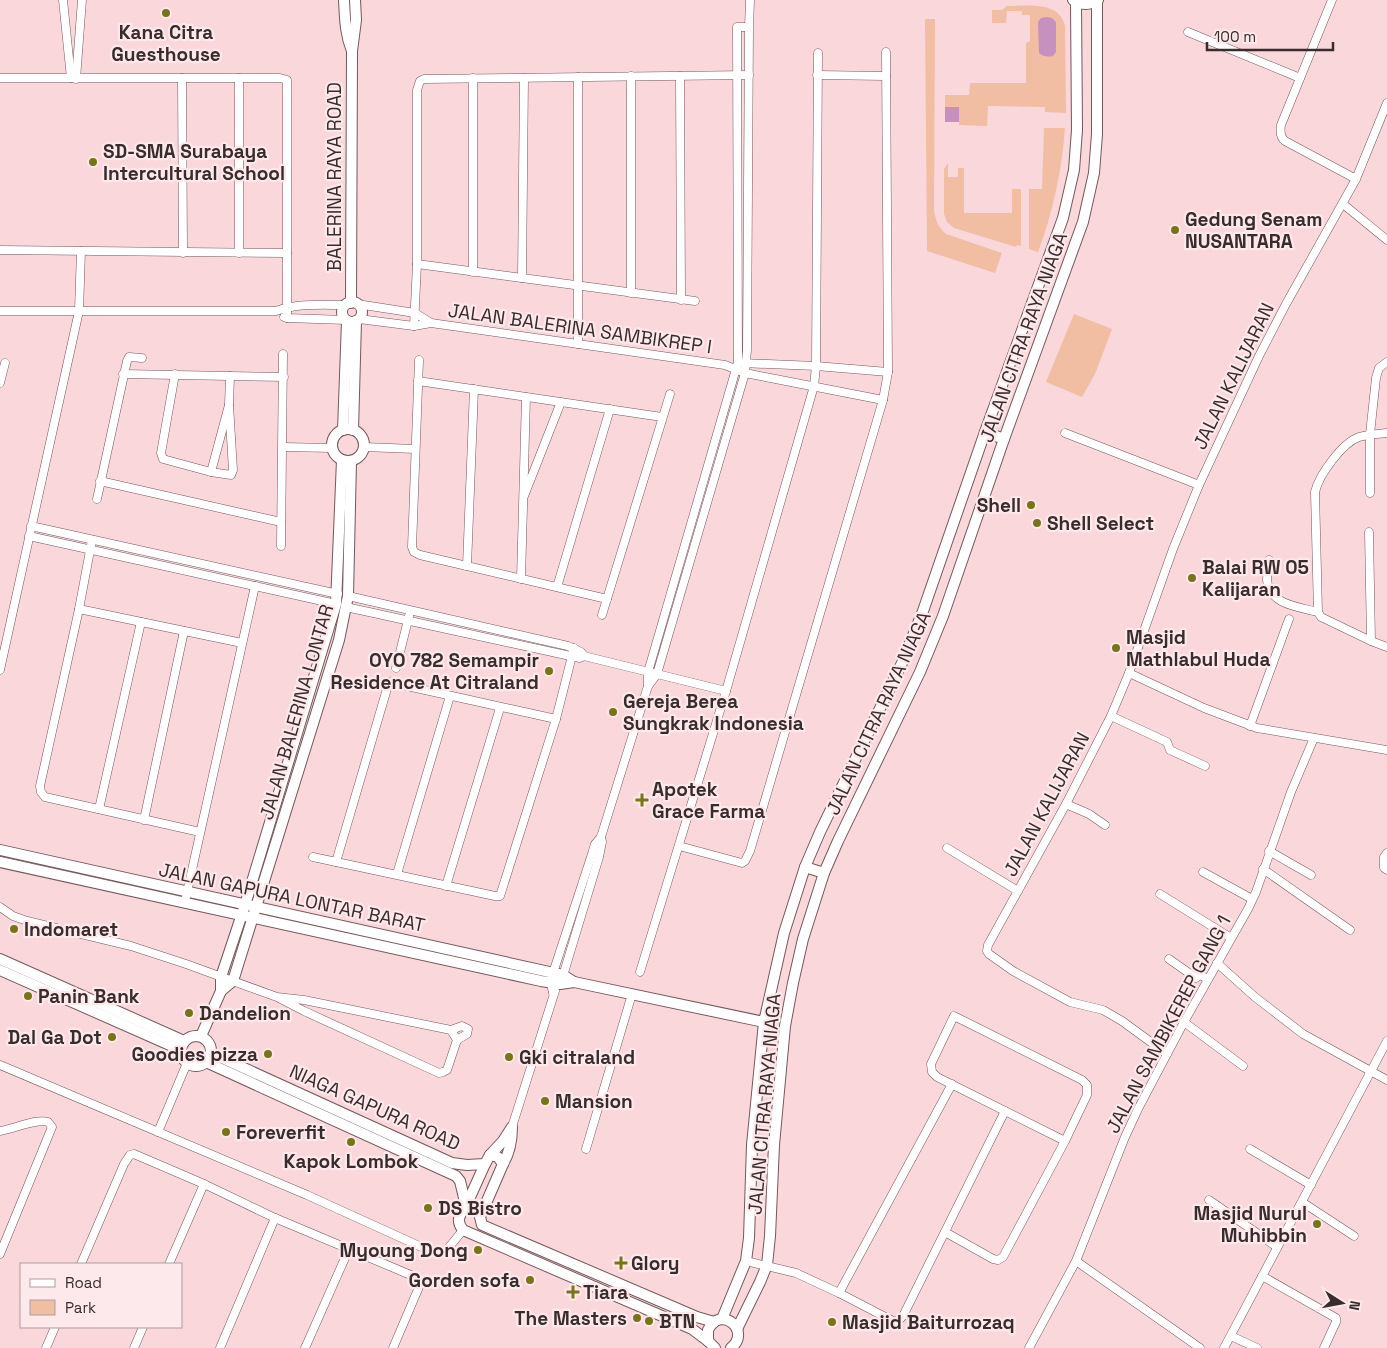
<svg xmlns="http://www.w3.org/2000/svg" width="1387" height="1348" font-family="'Space Grotesk',sans-serif">
  <rect width="100%" height="100%" fill="#f9d7db"/>
  <g fill="#f1bea4">
    <path d="M1007,6c21,0 52,-6 58,20l1,87 -21,-1v-5l-57,-1 -1,20 -28,-1v-17l-14,-1v-12h24l1,-12h56v-40l4,-2v-26h-8v-4h-15l-1,12h-14v-13h10z"/>
    <path d="M925,19h10l-1,192c2,10 4,16 12,23l56,19 -7,20 -68,-22z"/>
    <path d="M1044,128h21c-3,42 -12,84 -27,124l-9,-3v-60h13z"/>
    <path d="M948,163v14h10v-9h6v45h48v-24h9v57l-4,-1 -1,2 -62,-19 -7,-6 -3,-8v-45z"/>
    <path d="M1074,314l38,15 -17,45 -13,23 -36,-15z"/>
  </g>
  <g fill="#c791bf">
    <path d="M1047,17l5,1 4,4v30l-3,4c-6,1 -9,1 -14,-3l-1,-31 3,-4z"/>
    <rect x="945" y="107" width="14" height="15"/>
  </g>
  <g fill="none" stroke-linecap="round" stroke-linejoin="round">
    <g stroke="#74585c" stroke-width="9">
      <g id="street">
        <path d="M63,0l8,78"/>
        <path d="M1332,0l-51,125c-1,6 -1,12 4,16l71,38"/>
        <path d="M749,27h-12l1,335 -90,310v14l9,-12 88,-301 2,-23 2,-323 1,-27"/>
        <path d="M1188,32l112,46"/>
        <path d="M817,75l69,1"/>
        <path d="M680,76l1,224"/>
        <path d="M0,78h280l7,2v238"/>
        <path d="M182,78l1,175"/>
        <path d="M239,78v175"/>
        <path d="M473,78v194"/>
        <path d="M76,79l6,-79"/>
        <path d="M1343,204l44,36"/>
        <path d="M0,250l287,3"/>
        <path d="M417,264l278,37"/>
        <path d="M522,278l2,-200"/>
        <path d="M631,293v-217"/>
        <path d="M357,304l58,9 16,10"/>
        <path d="M0,311h276c22,-8 46,-6 70,-6"/>
        <path d="M284,317l3,1 59,2"/>
        <path d="M359,319l55,7 17,-3 294,42 20,8 138,27"/>
        <path d="M414,326l3,-62v-174l3,-9 4,-2 325,-4"/>
        <path d="M578,344v-267"/>
        <path d="M419,360l-7,187 2,5 6,3 187,44"/>
        <path d="M742,363l74,3 72,6"/>
        <path d="M123,374l161,3"/>
        <path d="M175,374l-14,79 2,6 48,13 20,3 2,-5 -4,-65"/>
        <path d="M418,381l244,36"/>
        <path d="M0,383l5,-20"/>
        <path d="M1065,433l134,52"/>
        <path d="M1387,433c-9,1 -19,1 -28,4 -17,6 -40,38 -44,55l3,120 3,5 50,24 16,6"/>
        <path d="M283,447l49,1"/>
        <path d="M364,447l51,2"/>
        <path d="M211,472l18,-67 1,-29"/>
        <path d="M100,481l181,41"/>
        <path d="M1370,493v-59l6,-56 3,-10 8,-6"/>
        <path d="M524,496l37,-94"/>
        <path d="M97,499l30,-138 2,-4 13,1"/>
        <path d="M31,526l307,68"/>
        <path d="M1369,532l2,109"/>
        <path d="M29,536l307,68"/>
        <path d="M92,540l-13,69 -39,177 1,6 4,5 155,35"/>
        <path d="M281,546l2,-192"/>
        <path d="M1269,560c0,7 -2,14 -2,20 2,25 32,27 51,32"/>
        <path d="M467,566l7,-177"/>
        <path d="M521,579l5,-182"/>
        <path d="M557,587l53,-178"/>
        <path d="M348,596l220,50 13,6 3,4"/>
        <path d="M346,607l220,48 14,3 4,-2 142,35"/>
        <path d="M79,609l163,34"/>
        <path d="M602,615l68,-221"/>
        <path d="M396,668l13,-52"/>
        <path d="M0,670l79,-359 2,-60"/>
        <path d="M1129,673l75,35 53,20 130,22"/>
        <path d="M1111,716l56,26 3,8 35,16"/>
        <path d="M1250,726l39,-107"/>
        <path d="M1066,804l23,10 16,11"/>
        <path d="M99,809l42,-187"/>
        <path d="M144,820l40,-189"/>
        <path d="M679,846l63,17 3,-2 5,-10 133,-451 5,-28 -2,-320"/>
        <path d="M947,848l71,43"/>
        <path d="M1269,851l42,24"/>
        <path d="M1387,853l-3,4v11l3,2"/>
        <path d="M313,857l182,39h5l56,-177 18,-71"/>
        <path d="M336,862l53,-180 167,37"/>
        <path d="M1263,869l87,61"/>
        <path d="M1203,872l49,27"/>
        <path d="M397,874l53,-178"/>
        <path d="M446,886l54,-178"/>
        <path d="M1160,894l71,44"/>
        <path d="M186,897l69,-311"/>
        <path d="M0,907l13,9 14,5 104,25 55,18 91,33 27,14 135,62 4,-1 4,-2 10,-30 -6,-10 -147,-30 -27,-3"/>
        <path d="M1169,959l27,19 4,-3 8,4"/>
        <path d="M1217,963l38,34 48,37 84,46"/>
        <path d="M640,972l86,-281 88,-305 2,-20 2,-313"/>
        <path d="M562,979l37,-122 3,-15 -1,-5"/>
        <path d="M553,993l-2,-10 2,-10 39,-119 3,-10 6,-7 47,-151"/>
        <path d="M1184,1022l59,44"/>
        <path d="M451,1030l11,-4 6,3 -1,5 -10,6"/>
        <path d="M1167,1054l-45,-33 -19,-11 -33,-8 -57,-31 -24,-17 -2,-3 1,-6 78,-141 45,-88 18,-43 44,-124 26,-64 60,-129 27,-52 70,-125 31,-76"/>
        <path d="M0,1065l307,130 121,55 18,1 17,-21"/>
        <path d="M512,1127l43,-136"/>
        <path d="M0,1131c14,-2 37,-13 48,-9l4,5 -52,127"/>
        <path d="M158,1132l29,-69"/>
        <path d="M586,1149l46,-155"/>
        <path d="M1250,1149l61,36"/>
        <path d="M1209,1200l68,47"/>
        <path d="M1302,1202l52,34"/>
        <path d="M945,1232l48,27 5,1 5,-3 62,-116 22,-46v-10l-5,-5 -128,-64 -23,48 1,8 5,5 128,64"/>
        <path d="M746,1261l50,12 43,20 54,28h5l5,-5 102,-205"/>
        <path d="M1076,1261l124,87"/>
        <path d="M81,1264l43,-100 6,-9 4,-1 70,30 71,34 138,58 4,4 2,7 -26,61"/>
        <path d="M169,1264l35,-80"/>
        <path d="M1262,1276l74,42v4l-12,26"/>
        <path d="M839,1293l113,-209"/>
        <path d="M1231,1336l26,12"/>
        <path d="M46,1348l9,-21"/>
        <path d="M134,1348l9,-21"/>
        <path d="M220,1348l55,-130"/>
        <path d="M305,1348l44,-99"/>
        <path d="M1029,1348l47,-87 49,-124 13,-28 46,-87 64,-113 8,-17 35,-100 23,-54"/>
        <path d="M1224,1348l163,-307"/>
      </g>
    </g>
    <g stroke="#74585c" stroke-width="12">
      <g id="secondary">
        <path d="M344,0c1,18 1,34 8,51"/>
        <path d="M1073,0c8,5 17,5 25,0"/>
        <circle cx="352" cy="312" r="10"/>
        <path d="M351,303l1,-252 4,-31 -1,-20"/>
        <circle cx="348" cy="445" r="16"/>
        <path d="M343,430l4,-109"/>
        <path d="M353,430l3,-109"/>
        <path d="M985,432l19,7"/>
        <path d="M0,850l563,125 11,7"/>
        <path d="M0,862l541,119 19,3 14,-2 190,40"/>
        <path d="M805,867l19,6"/>
        <path d="M0,959l184,82"/>
        <path d="M0,970l181,80"/>
        <path d="M221,991v-14l24,-72 91,-301 6,-144"/>
        <circle cx="196" cy="1051" r="15"/>
        <path d="M201,1036l20,-45 12,-10 106,-341 9,-44 3,-135"/>
        <path d="M211,1053l241,110 15,2 18,-1 5,-9 8,2 5,7 -23,53 2,8 215,92 17,5"/>
        <path d="M206,1062l250,114 4,5 6,25c-6,9 -11,14 -3,24l229,99 16,12"/>
        <path d="M752,1145h22"/>
        <path d="M490,1155l13,-14 9,-14c0,14 -2,25 -9,37"/>
        <path d="M466,1206l19,-42"/>
        <path d="M722,1319l24,-58 3,-23 3,-93 12,-123 20,-89 21,-66 15,-35 82,-169 21,-52 62,-179 78,-214 11,-48 3,-40 -1,-128"/>
        <path d="M737,1329l23,-47 7,-17 3,-29 4,-91 11,-119 8,-43 10,-44 21,-66 14,-32 82,-169 23,-56 61,-177 79,-217 11,-49 3,-39v-133"/>
        <path d="M715,1348l-7,-7v-11c13,-26 44,1 23,18"/>
      </g>
    </g>
    <use href="#street" stroke="#fff" stroke-width="8"/>
    <use href="#secondary" stroke="#fff" stroke-width="10"/>
  </g>
  <g fill="#787417" stroke="#fde8eb" stroke-width="2">
    <circle cx="166" cy="13" r="5"/>
    <circle cx="93" cy="162" r="5"/>
    <circle cx="1175" cy="230" r="5"/>
    <circle cx="1031" cy="505" r="5"/>
    <circle cx="1037" cy="523" r="5"/>
    <circle cx="1192" cy="578" r="5"/>
    <circle cx="1116" cy="648" r="5"/>
    <circle cx="549" cy="671" r="5"/>
    <circle cx="613" cy="712" r="5"/>
    <path d="M639.5 792.5h5v5h5v5h-5v5h-5v-5h-5v-5h5z"/>
    <circle cx="14" cy="929" r="5"/>
    <circle cx="28" cy="996" r="5"/>
    <circle cx="189" cy="1013" r="5"/>
    <circle cx="112" cy="1037" r="5"/>
    <circle cx="268" cy="1054" r="5"/>
    <circle cx="509" cy="1057" r="5"/>
    <circle cx="545" cy="1101" r="5"/>
    <circle cx="226" cy="1132" r="5"/>
    <circle cx="351" cy="1142" r="5"/>
    <circle cx="428" cy="1208" r="5"/>
    <circle cx="1317" cy="1224" r="5"/>
    <circle cx="478" cy="1250" r="5"/>
    <path d="M618.5 1255.5h5v5h5v5h-5v5h-5v-5h-5v-5h5z"/>
    <circle cx="530" cy="1280" r="5"/>
    <path d="M570.5 1284.5h5v5h5v5h-5v5h-5v-5h-5v-5h5z"/>
    <circle cx="637" cy="1318" r="5"/>
    <circle cx="649" cy="1321" r="5"/>
    <circle cx="832" cy="1322" r="5"/>
  </g>
  <g text-anchor="middle" stroke-width="4.5" stroke-linejoin="round" paint-order="stroke">
    <g font-size="19" font-weight="bold" fill="#382c2d" stroke="#fde8eb" text-anchor="start">
      <text x="166" y="39" text-anchor="middle">Kana Citra<tspan x="166" dy="22">Guesthouse</tspan></text>
      <text x="103" y="158">SD-SMA Surabaya<tspan x="103" dy="22">Intercultural School</tspan></text>
      <text x="1185" y="226">Gedung Senam<tspan x="1185" dy="22">NUSANTARA</tspan></text>
      <text x="1021" y="512" text-anchor="end">Shell</text>
      <text x="1047" y="530">Shell Select</text>
      <text x="1202" y="574">Balai RW 05<tspan x="1202" dy="22">Kalijaran</tspan></text>
      <text x="1126" y="644">Masjid<tspan x="1126" dy="22">Mathlabul Huda</tspan></text>
      <text x="539" y="667" text-anchor="end">OYO 782 Semampir<tspan x="539" dy="22">Residence At Citraland</tspan></text>
      <text x="623" y="708">Gereja Berea<tspan x="623" dy="22">Sungkrak Indonesia</tspan></text>
      <text x="652" y="796">Apotek<tspan x="652" dy="22">Grace Farma</tspan></text>
      <text x="24" y="936">Indomaret</text>
      <text x="38" y="1003">Panin Bank</text>
      <text x="199" y="1020">Dandelion</text>
      <text x="102" y="1044" text-anchor="end">Dal Ga Dot</text>
      <text x="258" y="1061" text-anchor="end">Goodies pizza</text>
      <text x="519" y="1064">Gki citraland</text>
      <text x="555" y="1108">Mansion</text>
      <text x="236" y="1139">Foreverfit</text>
      <text x="351" y="1168" text-anchor="middle">Kapok Lombok</text>
      <text x="438" y="1215">DS Bistro</text>
      <text x="1307" y="1220" text-anchor="end">Masjid Nurul<tspan x="1307" dy="22">Muhibbin</tspan></text>
      <text x="468" y="1257" text-anchor="end">Myoung Dong</text>
      <text x="631" y="1270">Glory</text>
      <text x="520" y="1287" text-anchor="end">Gorden sofa</text>
      <text x="583" y="1299">Tiara</text>
      <text x="627" y="1325" text-anchor="end">The Masters</text>
      <text x="659" y="1328">BTN</text>
      <text x="842" y="1329">Masjid Baiturrozaq</text>
    </g>
    <g font-size="19" fill="#382c2d" stroke="#fde8eb">
      <text transform="translate(334 177) rotate(-90)" y="7">BALERINA RAYA ROAD</text>
      <text transform="translate(580 328) rotate(8)" y="7">JALAN BALERINA SAMBIKREP I</text>
      <text transform="translate(1023 337) rotate(-70)" y="7">JALAN CITRA RAYA NIAGA</text>
      <text transform="translate(1233 376) rotate(-64)" y="7">JALAN KALIJARAN</text>
      <text transform="translate(296 712) rotate(-74)" y="7">JALAN BALERINA LONTAR</text>
      <text transform="translate(878 713) rotate(-65)" y="7">JALAN CITRA RAYA NIAGA</text>
      <text transform="translate(1046 804) rotate(-62)" y="7">JALAN KALIJARAN</text>
      <text transform="translate(292 897) rotate(12)" y="7">JALAN GAPURA LONTAR BARAT</text>
      <text transform="translate(1168 1024) rotate(-62)" y="7">JALAN SAMBIKEREP GANG 1</text>
      <text transform="translate(764 1104) rotate(-85)" y="7">JALAN CITRA RAYA NIAGA</text>
      <text transform="translate(375 1107) rotate(24)" y="7">NIAGA GAPURA ROAD</text>
    </g>
  </g>
  <rect x="20" y="1263" width="162" height="65" fill="#fde8eb" stroke="#ae9d9f"/>
  <rect x="30" y="1279" width="25" height="8" fill="#ffffff" stroke="#ae9d9f"/>
  <text x="65" y="1288" font-size="15" fill="#382c2d">Road</text>
  <rect x="30" y="1300" width="25" height="15" fill="#f1bea4" stroke="#ae9d9f"/>
  <text x="65" y="1313" font-size="15" fill="#382c2d">Park</text>
  <g transform="translate(1342 1303) rotate(101)" stroke="#fde8eb" stroke-width="4" paint-order="stroke">
  <path d="M0-4L9 19L0 12L-9 19Z" fill="#382c2d"/>
  <text y="-8" font-size="14" font-weight="bold" text-anchor="middle" fill="#382c2d">N</text>
  </g>
  <path d="M1207 42v8h126v-8" fill="none" stroke="#382c2d" stroke-width="2.5"/>
  <text x="1214" y="42" font-size="15" fill="#382c2d" stroke="#fde8eb" stroke-width="4" paint-order="stroke">100 m</text>
</svg>
